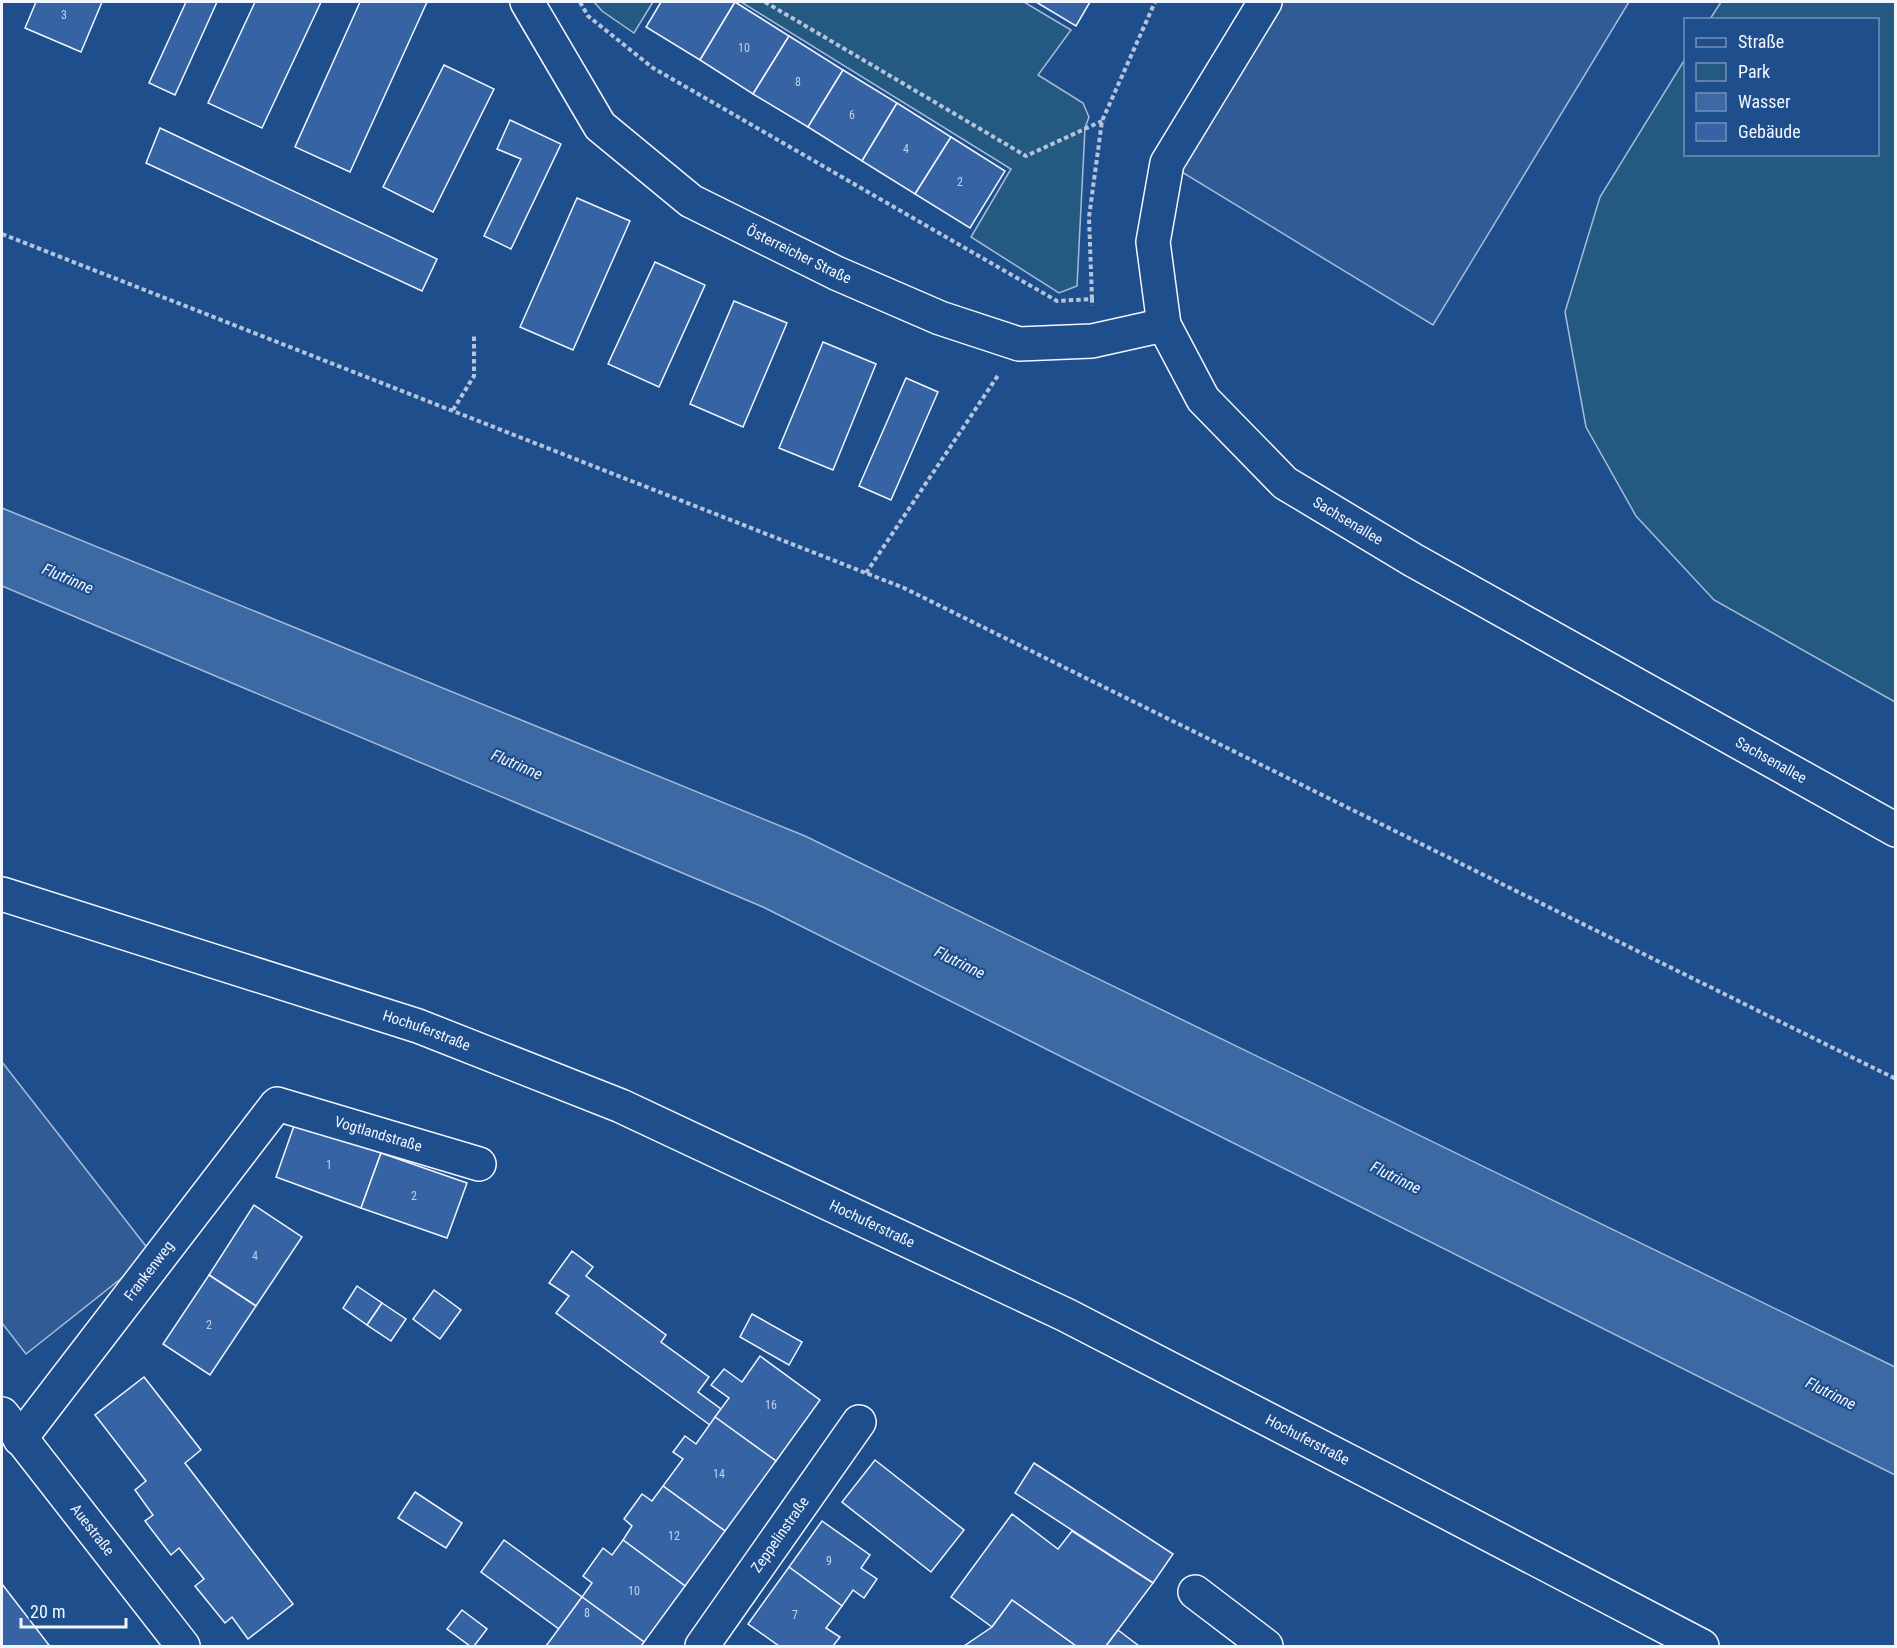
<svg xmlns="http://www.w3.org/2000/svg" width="1897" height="1648" font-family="'Roboto Condensed',sans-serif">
  <rect width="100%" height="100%" fill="#1f4e8c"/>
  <g fill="#245a82" stroke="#a8bbd7" stroke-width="1.5">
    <path d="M594,2h59l-19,31 -32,-22z"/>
    <path d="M741,2h283l47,28 -33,45 45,28 6,14 -4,11 -8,158 -18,7 -88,-56 40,-68z"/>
    <path d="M1721,2h174v700l-181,-102 -78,-84 -50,-89 -21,-115 35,-115 85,-138 1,95h192v-134l-168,-1z"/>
  </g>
  <g fill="#305b95" stroke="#a8bbd7" stroke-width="1.5">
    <path d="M1265,2h364l-196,323 -266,-162z"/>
    <path d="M2,1062l150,192 -126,100 -24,-31z"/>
  </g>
  <path fill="#3b69a3" stroke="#a8bbd7" stroke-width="1.5" d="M2,508l803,328 1090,531v108l-1132,-568 -761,-321z"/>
  <g fill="#3563a3" stroke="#f2f6ff" stroke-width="1.5">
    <path d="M36,2h66l-21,50 -56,-24z"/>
    <path d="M186,2h31l-42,93 -26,-12z"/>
    <path d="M255,2h66l-59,126 -54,-25z"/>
    <path d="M360,2h67l-77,170 -55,-25z"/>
    <path d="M661,2h74l-35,58 -54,-33z"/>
    <path d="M735,2l54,34 -36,58 -53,-34z"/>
    <path d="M1036,2h54l-14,24z"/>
    <path d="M789,36l54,34 -35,57 -55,-33z"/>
    <path d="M444,65l50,24 -61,123 -50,-25z"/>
    <path d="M843,70l54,33 -35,58 -54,-34z"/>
    <path d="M897,103l54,34 -36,57 -53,-33z"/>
    <path d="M510,120l51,24 -50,105 -27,-13 37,-77 -24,-10z"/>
    <path d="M160,128l277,131 -15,32 -276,-128z"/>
    <path d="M951,137l54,34 -35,57 -55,-34z"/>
    <path d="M577,198l53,23 -57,129 -53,-23z"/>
    <path d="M655,262l50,23 -46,102 -51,-23z"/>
    <path d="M734,301l53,22 -44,104 -53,-23z"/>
    <path d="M823,342l53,22 -43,106 -54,-22z"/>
    <path d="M906,378l32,14 -47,108 -32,-14z"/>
    <path d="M295,1123l86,30 -20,55 -85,-31z"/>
    <path d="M381,1153l86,30 -20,55 -86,-30z"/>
    <path d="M254,1205l48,32 -46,69 -47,-31z"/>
    <path d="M572,1251l21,16 -7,9 80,59 -5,7 48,35 -11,15 23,17 -11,16 -154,-112 13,-17 -20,-13z"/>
    <path d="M209,1275l47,31 -46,69 -47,-31z"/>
    <path d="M357,1286l25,17 -15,22 -24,-17z"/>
    <path d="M434,1290l27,20 -21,29 -27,-20z"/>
    <path d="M382,1303l24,16 -15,22 -24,-16z"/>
    <path d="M752,1314l50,28 -13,23 -49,-28z"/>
    <path d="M760,1356l60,44 -44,61 -61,-44 14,-19 -18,-13 13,-16 18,13z"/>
    <path d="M144,1377l57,73 -16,13 108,141 -45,35 -16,-22 -7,6 -30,-37 9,-7 -25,-31 -8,7 -26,-34 8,-6 -18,-25 11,-9 -51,-66z"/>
    <path d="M715,1417l61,44 -51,70 -62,-45 20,-27 -10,-7 12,-16 11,8z"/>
    <path d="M875,1460l89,70 -33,42 -89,-70z"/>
    <path d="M1034,1463l139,91 -20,29 -138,-90z"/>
    <path d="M663,1486l62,45 -40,55 -62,-46 9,-14 -8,-7 18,-25 10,7z"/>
    <path d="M415,1492l47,31 -16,25 -48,-30z"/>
    <path d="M1012,1514l46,35 14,-18 81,52 -47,63h-30l-64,-46 -20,27 -41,-30z"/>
    <path d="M822,1521l48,34 -9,13 16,11 -13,19 -11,-8 -11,16 -53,-39z"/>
    <path d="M504,1540l78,57 -23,32 -78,-57z"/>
    <path d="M623,1540l62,46 -41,56 -62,-45 10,-14 -9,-7 20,-28 9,7z"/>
    <path d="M789,1567l53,39 -16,22 14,9 -7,9h-54l-31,-22z"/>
    <path d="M2,1584l47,61 -3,1h-44z"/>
    <path d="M582,1597l62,45 -3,4h-95z"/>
    <path d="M1012,1600l64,46h-112l28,-19z"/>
    <path d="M462,1610l25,19 -13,17h-4l-23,-17z"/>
    <path d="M1118,1630l21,16h-33z"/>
  </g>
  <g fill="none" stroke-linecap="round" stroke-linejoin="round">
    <g stroke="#f2f6ff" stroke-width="36">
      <g id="minor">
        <path id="s1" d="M527,2l73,124 91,75 145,72 104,45 79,26 73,-3 72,-16"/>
        <path id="s2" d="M1265,2l-98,161 -14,79 11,83 39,74 82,84 128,77 483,270"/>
        <path id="s3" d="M2,1414l181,232"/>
        <path id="s4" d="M20,1439l257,-335 202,60"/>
        <path d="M1195,1592l71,54"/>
        <path id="s5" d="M702,1646l157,-224"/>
      </g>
    </g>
    <g stroke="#f2f6ff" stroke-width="36">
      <g id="major">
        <path id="s6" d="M2,894l416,132 203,80 445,209 321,166 315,165"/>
      </g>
    </g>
    <g stroke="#b3c4dc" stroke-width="4" stroke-dasharray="4.5 3" stroke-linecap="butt">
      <path d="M580,2l8,14 65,52 404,233 35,-2v7"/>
      <path d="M765,2l261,154 76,-35"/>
      <path d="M2,234l902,354 992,491"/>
      <path d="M1092,299l-3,-82 13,-96 53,-119"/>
      <path d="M453,410l21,-34v-41"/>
      <path d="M866,573l133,-199"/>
    </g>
    <use href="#minor" stroke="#1f4e8c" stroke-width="33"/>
    <use href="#major" stroke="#1f4e8c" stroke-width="33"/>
  </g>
  <g text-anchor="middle" stroke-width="4.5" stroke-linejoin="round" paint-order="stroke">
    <g font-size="12" fill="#c3d1e8">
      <text x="64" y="19">3</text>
      <text x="744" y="52">10</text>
      <text x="798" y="86">8</text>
      <text x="852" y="119">6</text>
      <text x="906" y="153">4</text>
      <text x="960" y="186">2</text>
      <text x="329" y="1169">1</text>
      <text x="414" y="1200">2</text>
      <text x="255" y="1260">4</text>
      <text x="209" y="1329">2</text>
      <text x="771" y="1409">16</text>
      <text x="719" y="1478">14</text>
      <text x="674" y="1540">12</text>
      <text x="829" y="1565">9</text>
      <text x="634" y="1595">10</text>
      <text x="587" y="1617">8</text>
      <text x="795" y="1619">7</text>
    </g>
    <g font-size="15" fill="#f2f6ff" stroke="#1f4e8c">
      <text dy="5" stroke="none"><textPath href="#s1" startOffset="382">Österreicher Straße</textPath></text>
      <text dy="5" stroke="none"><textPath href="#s2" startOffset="627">Sachsenallee</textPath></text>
      <text dy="5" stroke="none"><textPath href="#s2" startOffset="1113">Sachsenallee</textPath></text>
      <text dy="5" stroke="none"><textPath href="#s6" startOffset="446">Hochuferstraße</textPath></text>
      <text dy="5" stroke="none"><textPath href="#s4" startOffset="528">Vogtlandstraße</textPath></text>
      <text dy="5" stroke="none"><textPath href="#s6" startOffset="932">Hochuferstraße</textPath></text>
      <text dy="5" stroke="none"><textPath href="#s4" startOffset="212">Frankenweg</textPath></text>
      <text dy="5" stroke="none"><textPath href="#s6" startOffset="1418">Hochuferstraße</textPath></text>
      <text dy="5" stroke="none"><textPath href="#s3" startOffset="147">Auestraße</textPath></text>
      <text dy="5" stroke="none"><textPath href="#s5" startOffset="136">Zeppelinstraße</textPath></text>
    </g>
    <g font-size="16" font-style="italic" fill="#f2f6ff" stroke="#1f4e8c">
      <text transform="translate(68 578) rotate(23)" y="6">Flutrinne</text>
      <text transform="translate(517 764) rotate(23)" y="6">Flutrinne</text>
      <text transform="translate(960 962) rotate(26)" y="6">Flutrinne</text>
      <text transform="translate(1396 1177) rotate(26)" y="6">Flutrinne</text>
      <text transform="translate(1831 1393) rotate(26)" y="6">Flutrinne</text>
    </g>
  </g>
  <rect width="1897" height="1648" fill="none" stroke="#f2f6ff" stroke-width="6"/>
  <rect x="1684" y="18" width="195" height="138" fill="#1f4e8c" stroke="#7391ba" stroke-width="1.5"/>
  <rect x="1696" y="38" width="30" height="9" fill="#1f4e8c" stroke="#7391ba" stroke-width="1.5"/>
  <text x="1738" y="48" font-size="18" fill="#f2f6ff">Straße</text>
  <rect x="1696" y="63" width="30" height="18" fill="#245a82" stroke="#7391ba" stroke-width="1.5"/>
  <text x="1738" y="78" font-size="18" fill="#f2f6ff">Park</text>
  <rect x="1696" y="93" width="30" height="18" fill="#3b69a3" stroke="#7391ba" stroke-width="1.5"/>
  <text x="1738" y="108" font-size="18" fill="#f2f6ff">Wasser</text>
  <rect x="1696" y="123" width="30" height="18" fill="#3563a3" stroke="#7391ba" stroke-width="1.5"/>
  <text x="1738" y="138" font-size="18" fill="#f2f6ff">Gebäude</text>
  <path d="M21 1618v9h105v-9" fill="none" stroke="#f2f6ff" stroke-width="3"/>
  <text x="30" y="1618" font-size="18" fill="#f2f6ff" stroke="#1f4e8c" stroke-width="4.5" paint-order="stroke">20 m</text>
</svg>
